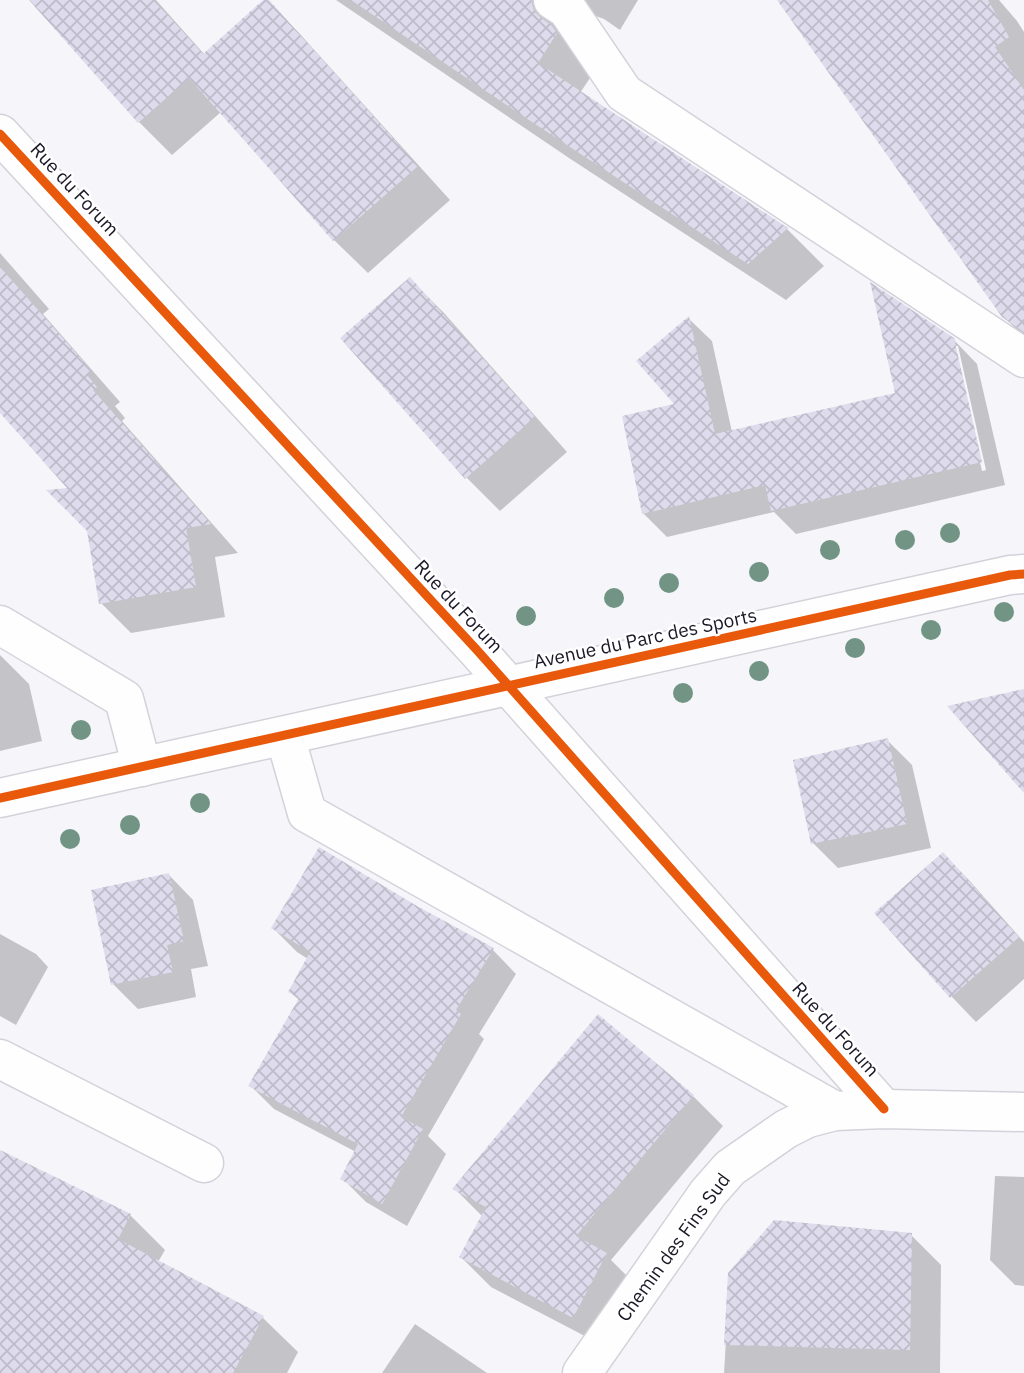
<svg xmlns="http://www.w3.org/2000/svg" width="1024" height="1373" font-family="'IBM Plex Sans',sans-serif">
  <defs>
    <pattern id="building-cross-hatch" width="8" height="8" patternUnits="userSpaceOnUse" patternTransform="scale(1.75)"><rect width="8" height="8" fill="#dedcec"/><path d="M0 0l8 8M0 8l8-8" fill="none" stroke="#bebcca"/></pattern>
  </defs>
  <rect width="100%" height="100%" fill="#f6f6fa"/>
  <g fill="#0003" fill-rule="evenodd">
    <path d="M31,0h125l49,55 61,-55 33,33 151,167 -82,73 -34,-33 -113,-128 -49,43 -33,-33z"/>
    <path d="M336,0h302l-18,30 -16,-11 -11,-4 1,57 -14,21 207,136 37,37 -38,34 -217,-142z"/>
    <path d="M779,0h220l18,21 7,11v305l-21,-21z"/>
    <path d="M0,253l49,56 -6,5 77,88 -5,4 10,12 -3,3 116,132 -23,4 10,60 -94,16 -30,-30 -13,-73 -18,-40 -70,-80z"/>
    <path d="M410,279l34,34 123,139 -67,59 -34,-34z"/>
    <path d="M688,318l24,23 20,91 165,-38 56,-55 24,25 28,121 -209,49 -22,-22 -107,25 -24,-24 35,-108zM954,346h4l28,124 -4,1z"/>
    <path d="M0,655l29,29 13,57 -42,10z"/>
    <path d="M887,740l25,25 19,83 -93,20 -25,-25z"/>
    <path d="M943,854l25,25 56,63v37l-48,43 -24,-25 -75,-84z"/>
    <path d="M169,875l24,25 15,66 -17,3 5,28 -58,12 -25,-25z"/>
    <path d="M273,928l220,22 23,24 -37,60 5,5 -56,97 18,18 -39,72 -41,-24 -24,-24 14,-26 -82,-43 -23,-23 48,-86 -9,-8 18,-33 -11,-7z"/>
    <path d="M0,934l36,20 12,13 -32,58 -16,-9z"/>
    <path d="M693,1096l30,30 -112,134 25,25 -32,61 -113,-59 -30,-30 21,-41 -27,-27z"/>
    <path d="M0,1152l130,63 35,35 -7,12 105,56 35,34 -11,21h-287z"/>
    <path d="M995,1176l29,1v109l-9,-1 -25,-25z"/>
    <path d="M911,1235l30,30 -1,108h-216l6,-99z"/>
    <path d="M415,1324l72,49h-105z"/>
  </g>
  <g fill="url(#building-cross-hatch)">
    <path d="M29,0h125l49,54 60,-54h6l149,166 -85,75 -144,-163 -51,45z"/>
    <path d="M351,0h180l3,11 7,7 10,7 6,8 -19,30 250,165 -40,36 -219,-144z"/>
    <path d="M777,0h211l21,37 -14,10 29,43v242l-22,-15z"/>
    <path d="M0,267l92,104 -5,4 10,12 -4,3 118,134 -25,4 10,59 -97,17 -12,-73 -41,-41 21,-2 -67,-75z"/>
    <path d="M410,277l125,140 -70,62 -125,-141z"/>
    <path d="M870,282l84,56 28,124 -211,49 -6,-26 -123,29 -20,-98 52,-12 -38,-43 53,-45 26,118 180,-41z"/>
    <path d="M1024,689v104l-77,-87z"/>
    <path d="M888,738l19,86 -96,20 -18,-84z"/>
    <path d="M319,847l98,59 77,42 -38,62 5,4 -60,103 22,12 -41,75 -42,-25 18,-35 -110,-58 51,-88 -11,-6 22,-40 -39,-24z"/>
    <path d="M943,852l76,85 -69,61 -76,-85z"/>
    <path d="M169,873l15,68 -17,4 6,27 -62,13 -20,-95z"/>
    <path d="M598,1014l96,81 -118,141 31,17 -34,65 -114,-61 27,-50 -34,-18z"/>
    <path d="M0,1150l131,64 -13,25 146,77 -31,57h-233z"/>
    <path d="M774,1220l138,13 -2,117 -186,-5 4,-72z"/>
  </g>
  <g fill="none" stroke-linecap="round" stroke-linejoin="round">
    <g stroke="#d3d2db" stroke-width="41">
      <g id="minor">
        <path d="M553,0l14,9 57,84 400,265"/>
        <path d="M0,134l476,515 408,460"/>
        <path d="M0,625l124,74 18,68"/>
        <path d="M285,736l22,77 528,298"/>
        <path d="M0,798l1010,-223 14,-1"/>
        <path d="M0,1059l204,104"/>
        <path d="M582,1373l126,-180 22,-25 56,-39 22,-11 27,-7 49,-2 140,3"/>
      </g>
    </g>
    <use href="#minor" stroke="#fefefe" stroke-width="38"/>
    <g stroke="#fff" stroke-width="13">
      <g id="cycleway">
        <path d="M0,134l476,515 408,460"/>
        <path d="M0,798l1010,-223 14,-1"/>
      </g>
    </g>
    <use href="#cycleway" stroke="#e8590c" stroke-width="9"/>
  </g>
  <g fill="#719484">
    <circle cx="950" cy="533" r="10"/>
    <circle cx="905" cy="540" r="10"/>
    <circle cx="830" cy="550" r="10"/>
    <circle cx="759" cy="572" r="10"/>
    <circle cx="669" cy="583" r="10"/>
    <circle cx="614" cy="598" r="10"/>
    <circle cx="1004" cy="612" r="10"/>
    <circle cx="526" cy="616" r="10"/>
    <circle cx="931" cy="630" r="10"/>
    <circle cx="855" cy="648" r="10"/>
    <circle cx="759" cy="671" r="10"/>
    <circle cx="683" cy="693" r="10"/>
    <circle cx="81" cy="730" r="10"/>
    <circle cx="200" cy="803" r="10"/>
    <circle cx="130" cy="825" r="10"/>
    <circle cx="70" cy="839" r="10"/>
  </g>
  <g text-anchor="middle" stroke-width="5" stroke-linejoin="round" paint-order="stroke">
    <g font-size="19" fill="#1a1825" stroke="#fff">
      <text transform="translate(75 189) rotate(47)" y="7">Rue du Forum</text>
      <text transform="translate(459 606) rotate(47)" y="7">Rue du Forum</text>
      <text transform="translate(645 638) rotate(-12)" y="7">Avenue du Parc des Sports</text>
      <text transform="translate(836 1029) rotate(48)" y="7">Rue du Forum</text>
      <text transform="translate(673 1247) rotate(-54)" y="7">Chemin des Fins Sud</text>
    </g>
  </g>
</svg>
